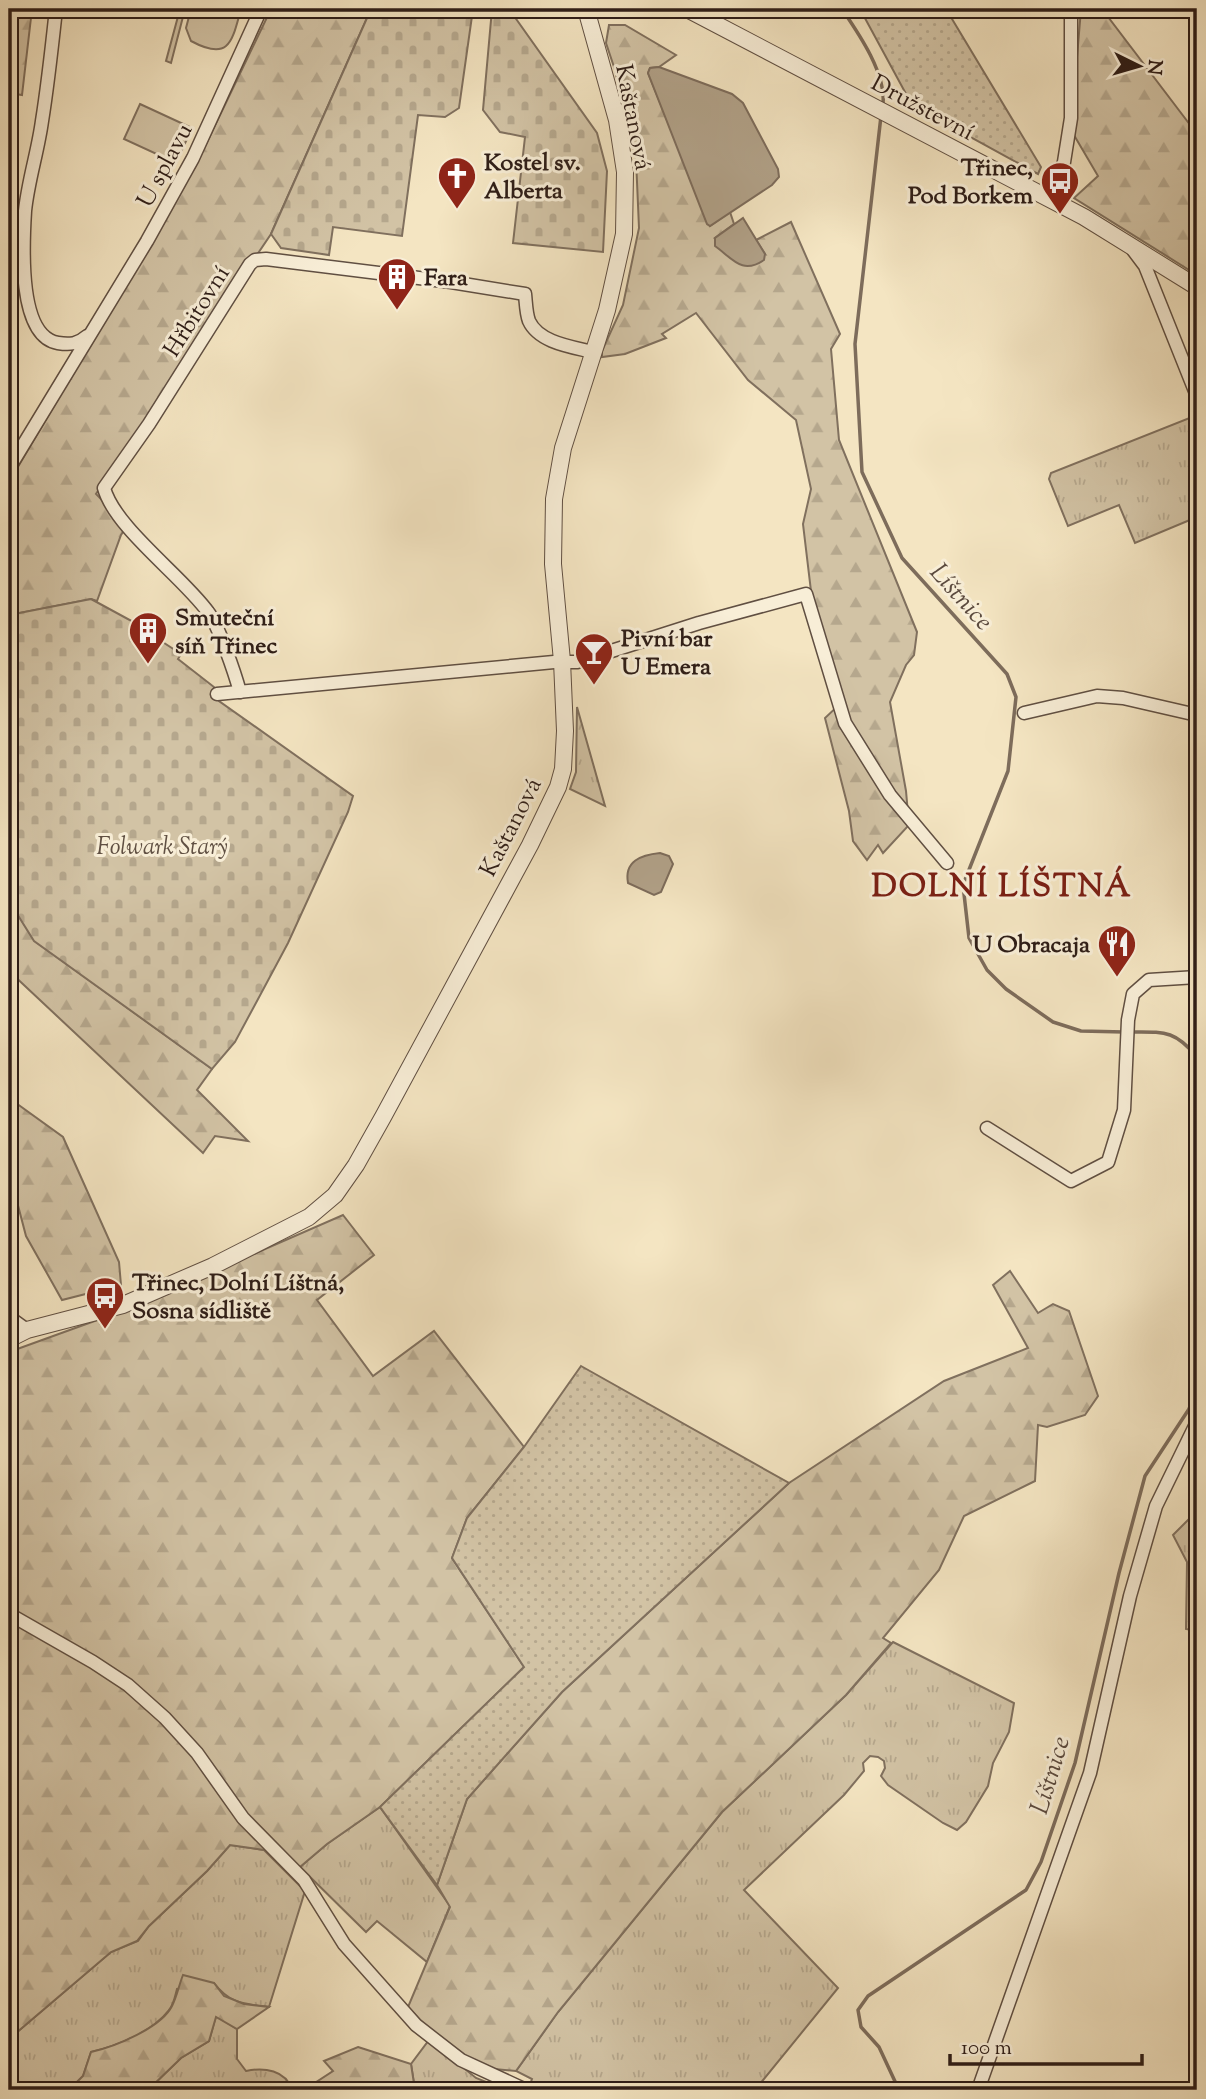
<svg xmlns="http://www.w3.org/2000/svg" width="1206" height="2099" font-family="'Sorts Mill Goudy',serif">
  <defs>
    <pattern id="grass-tufts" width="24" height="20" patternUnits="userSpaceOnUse" patternTransform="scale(1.75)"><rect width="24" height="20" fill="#d2c3a5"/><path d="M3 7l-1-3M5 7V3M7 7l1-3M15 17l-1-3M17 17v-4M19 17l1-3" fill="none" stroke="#b5a78d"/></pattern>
    <pattern id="forest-firs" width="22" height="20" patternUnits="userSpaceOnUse" patternTransform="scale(1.75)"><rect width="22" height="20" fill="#d2c3a5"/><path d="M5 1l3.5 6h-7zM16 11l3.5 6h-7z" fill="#b5a78d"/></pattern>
    <pattern id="cemetery-stones" width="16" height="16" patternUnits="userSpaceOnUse" patternTransform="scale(1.75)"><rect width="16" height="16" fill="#d2c3a5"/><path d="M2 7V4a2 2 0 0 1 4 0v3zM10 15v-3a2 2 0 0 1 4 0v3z" fill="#b5a78d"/></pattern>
    <pattern id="garden-dots" width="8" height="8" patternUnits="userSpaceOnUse" patternTransform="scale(1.75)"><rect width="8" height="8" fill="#d2c3a5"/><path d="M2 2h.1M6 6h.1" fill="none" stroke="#b5a78d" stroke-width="1.8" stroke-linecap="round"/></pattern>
  </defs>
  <rect width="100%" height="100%" fill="#f4e5c2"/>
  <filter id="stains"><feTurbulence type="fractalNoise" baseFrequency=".00286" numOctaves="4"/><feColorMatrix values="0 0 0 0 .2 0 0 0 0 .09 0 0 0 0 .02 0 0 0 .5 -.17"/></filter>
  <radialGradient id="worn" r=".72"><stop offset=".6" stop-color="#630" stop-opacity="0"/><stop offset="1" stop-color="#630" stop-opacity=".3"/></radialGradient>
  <g fill="url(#grass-tufts)" stroke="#80705e" stroke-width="2">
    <path d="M1192,417l5,11v89l-62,26 -16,-38 -51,21 -19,-47 2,-6z"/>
    <path d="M577,707l28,99 -35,-17 6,-17z"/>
    <path d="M1197,1511v124l-1,-4 -10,-2 1,-67 -14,-27z"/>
    <path d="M893,1642l121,61 -5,29 -16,31 -5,23 -22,36 -9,8 -14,-7 -55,-38 -7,-9 4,-8 -1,-7 -6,-4 -8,-1 -7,7 1,8 -20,24 -100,95 94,98 -83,102h-185l-41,-3 3,-8 -16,-8 42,-59 164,-200 124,-117z"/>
    <path d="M380,1807l70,99 -23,56 -50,-41 -11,11 -66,-65 27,-23z"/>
    <path d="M230,1845l34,5 41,41 -36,116c-25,-3 -39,-3 -55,-24l-37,6c-2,7 -3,15 -8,21 -17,22 -51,36 -78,42l-8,24 -14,14h-60v-51l102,-87 27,-11 11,-15 58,-55z"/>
    <path d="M216,2016l21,13v30l9,12c18,-4 40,-1 46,19h-144l33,-32 28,-17z"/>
    <path d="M429,2040l47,38 30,12h-91l-4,-26z"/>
  </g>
  <g fill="url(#forest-firs)" stroke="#80705e" stroke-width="2">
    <path d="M9,9h23l-10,86 -13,-2z"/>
    <path d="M271,9h100l-100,225 -175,260 31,32 -6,9 -24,66 -6,-2 -82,16v-133l187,-317z"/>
    <path d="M1081,9h21l95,125v141l-123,-77 24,-22 -27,-46z"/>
    <path d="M609,25h16l51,30 -17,12 -9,1 -2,5 62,153 20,-14 4,12 -19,14 50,16 -9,-14 35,-18 49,112 -9,15 8,91 78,192 -3,23 -8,10 -16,37 16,89 3,34 -26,28 -5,-8 -11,15 -14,-19 -4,-30 -24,-93 16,-15 -30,-112 -8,-67 8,-35 -15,-69 -48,-40 -52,-67 -34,21 4,4 -41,16 -23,3v-6l21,-46 16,-77 -3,-69 -21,-89 -9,-27z"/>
    <path d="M9,901l26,40 177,128 -15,21 51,51 -33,-5 -12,17 -194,-182z"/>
    <path d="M9,1098l54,39 56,125 2,23 -59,15 -36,-64 -17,-65z"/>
    <path d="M343,1215l31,40 -57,45 56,76 61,-45 90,116 -57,71 -15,40 72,109 -144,140 -53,37 -27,23 -24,-19 -12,2 -34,-5 -23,26 -58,55 -12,15 -26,11 -102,87v-687l116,-42z"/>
    <path d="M1010,1271l28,42 15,-9 16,7 29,85 -13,19 -38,12 -9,-2 -3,56 -71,35 -25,54 -56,68 8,5 -45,52 -124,117 -164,200 -42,59 -32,-3 -51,-34 -25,-27 42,-100 -13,-22 30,-86 95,-107 227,-209 155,-102 84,-33 -35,-63z"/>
    <path d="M183,1975l31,8 10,13 20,8 25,3 -32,22 -21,-12 -7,24 -28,17 -33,32h-79l14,-14 8,-24c23,-5 70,-24 81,-46 5,-10 7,-21 11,-31z"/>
    <path d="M358,2047l53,17 4,26h-111l29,-19 -9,-10z"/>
  </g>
  <g fill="url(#cemetery-stones)" stroke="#80705e" stroke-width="2">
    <path d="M371,9h102l-14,99 -14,9 -27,-2 -16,121 -69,-9 -4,28 -48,-7 -10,-14z"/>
    <path d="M492,9h17l88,124 10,38 -4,81 -90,-9 12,-106 -25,-5 -17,-22z"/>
    <path d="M91,599l59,32 2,4 29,19 -3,5 36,28 5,14 134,95 -5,16 -60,131 -53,99 -23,27 -178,-128 -25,-40v-286z"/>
  </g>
  <g fill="url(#garden-dots)" stroke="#80705e" stroke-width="2">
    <path d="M860,9h86l95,158 -3,7 -126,-69z"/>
    <path d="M581,1366l208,117 -227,209 -95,107 -30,86 -57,-78 144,-140 -72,-109 15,-40 57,-71z"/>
  </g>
  <g fill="#d2c3a5" stroke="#80705e" stroke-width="2">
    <path d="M180,9h5l-14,54 -5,-2z"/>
    <path d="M191,9h50c-9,32 -11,53 -50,32l-5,-13z"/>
    <path d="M140,104l52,24 -16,35 -52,-24z"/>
  </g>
  <g fill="#b1a188" stroke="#7d6c5b" stroke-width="2">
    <path d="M659,67l73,27 11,9 35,66 1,8 -7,8 -62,41 -3,-2 -59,-151 2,-5z"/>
    <path d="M743,218l22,36 -1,6c-22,15 -31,-1 -49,-14v-8z"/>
    <path d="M660,853l9,3 4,8 -12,28 -7,3 -26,-12c-4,-22 13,-28 32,-30z"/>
  </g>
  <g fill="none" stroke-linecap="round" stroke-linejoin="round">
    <g stroke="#7d6c5b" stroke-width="3.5">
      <path d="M842,9c17,25 44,64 41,95"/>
      <path d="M881,116l-26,228 7,128 40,86 105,116 9,23 -8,74 -45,114 6,53 18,32 19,19 47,33 28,9 43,1"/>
      <path d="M1132,1032c32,0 43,-2 65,25"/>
      <path d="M1197,1201l-2,32 2,19"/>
      <path d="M899,2090l-20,-43 -18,-20 -3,-17 10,-14 158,-106 15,-28 34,-99 44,-190 26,-97 44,-67 8,-20"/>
    </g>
    <g stroke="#604f42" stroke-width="15">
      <g id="minor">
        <path d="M56,9c-4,37 -8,75 -14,112 -4,30 -14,60 -17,90 -2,32 -8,125 33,132 12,2 20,1 29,-7"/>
        <path d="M1049,199l15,-37 7,-44v-109"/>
        <path d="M1133,250l12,16 52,130"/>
        <path d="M11,465l136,-224 46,-83 68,-149"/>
        <path d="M240,692c-5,-18 -21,-66 -32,-80 -26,-36 -93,-84 -104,-124l45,-64 101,-160 5,-4 11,-1 185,23 74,12c1,9 1,19 4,27 10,22 44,26 64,31"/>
        <path d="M217,694l337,-32h23l122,-39 107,-29 39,129 45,72 57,68"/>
        <path d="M1024,713l73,-17 26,2 74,17"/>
        <path d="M987,1128l84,53 37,-19 16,-52 4,-90 5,-26 16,-14 48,-3"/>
        <path d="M9,1317l18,13"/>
        <path d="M9,1614l84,48 35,23 37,33 32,35 46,65 61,62 40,64 72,81 45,35 65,30"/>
        <path d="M978,2090l112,-317 40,-177 26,-90 41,-84"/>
      </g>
    </g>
    <g stroke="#604f42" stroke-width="18">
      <g id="tertiary">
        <path d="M687,9l397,208 113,70"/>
        <path d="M9,1339l18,-9 96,-25 90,-39 96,-49 26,-22 21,-30 27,-48 147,-272 28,-58 5,-18 2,-38 -3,-70 -9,-97 1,-65 9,-51 44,-138 17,-76 1,-62 -8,-52 -31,-111"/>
      </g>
    </g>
    <use href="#minor" stroke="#f8eed7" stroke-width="12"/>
    <use href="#tertiary" stroke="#f8eed7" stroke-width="16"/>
  </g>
  <defs>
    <g id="church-pin" transform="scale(2.0125)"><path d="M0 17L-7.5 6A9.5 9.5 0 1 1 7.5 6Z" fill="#8f2418" stroke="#f8eed7"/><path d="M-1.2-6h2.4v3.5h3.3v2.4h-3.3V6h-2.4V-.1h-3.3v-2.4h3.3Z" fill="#fff"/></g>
    <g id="bus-pin" transform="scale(2.0125)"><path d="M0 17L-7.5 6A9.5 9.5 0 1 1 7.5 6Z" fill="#8f2418" stroke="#f8eed7"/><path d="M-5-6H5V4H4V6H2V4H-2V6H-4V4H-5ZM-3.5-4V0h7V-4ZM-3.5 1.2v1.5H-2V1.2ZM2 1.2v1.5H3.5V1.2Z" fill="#fff"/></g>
    <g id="building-pin" transform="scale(2.0125)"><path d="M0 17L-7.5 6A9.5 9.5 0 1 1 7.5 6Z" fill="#8f2418" stroke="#f8eed7"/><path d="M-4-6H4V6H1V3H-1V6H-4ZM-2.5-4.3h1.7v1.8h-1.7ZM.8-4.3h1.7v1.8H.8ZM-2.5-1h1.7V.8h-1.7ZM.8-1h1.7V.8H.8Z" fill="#fff"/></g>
    <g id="bar-pin" transform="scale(2.0125)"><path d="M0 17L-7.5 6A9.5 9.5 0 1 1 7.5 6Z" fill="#8f2418" stroke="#f8eed7"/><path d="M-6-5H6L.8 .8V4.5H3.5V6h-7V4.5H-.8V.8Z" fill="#fff"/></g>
    <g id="restaurant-pin" transform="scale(2.0125)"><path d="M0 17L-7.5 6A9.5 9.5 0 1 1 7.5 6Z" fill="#8f2418" stroke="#f8eed7"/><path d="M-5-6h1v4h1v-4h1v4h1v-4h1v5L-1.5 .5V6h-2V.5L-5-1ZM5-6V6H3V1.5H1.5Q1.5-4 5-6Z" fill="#fff"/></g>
  </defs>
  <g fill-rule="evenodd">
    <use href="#church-pin" x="457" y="176"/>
    <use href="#bus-pin" x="1060" y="181"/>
    <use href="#building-pin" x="397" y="277"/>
    <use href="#building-pin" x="148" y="631"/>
    <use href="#bar-pin" x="594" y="652"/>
    <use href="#restaurant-pin" x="1117" y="944"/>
    <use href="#bus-pin" x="105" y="1296"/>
  </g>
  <g text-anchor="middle" stroke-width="6" stroke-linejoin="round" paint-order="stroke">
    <g font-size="24" fill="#2e1d17" stroke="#f8eed7">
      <text transform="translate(923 107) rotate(28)" y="8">Družstevní</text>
      <text transform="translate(634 117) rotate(79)" y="8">Kaštanová</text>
      <text transform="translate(164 165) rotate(-62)" y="8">U splavu</text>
      <text transform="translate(196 311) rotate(-58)" y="8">Hřbitovní</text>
      <text transform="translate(510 827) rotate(-63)" y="8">Kaštanová</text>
    </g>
    <g font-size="24" font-weight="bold" fill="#2e1d17" stroke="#f8eed7" text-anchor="start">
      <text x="484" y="170">Kostel sv.<tspan x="484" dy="28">Alberta</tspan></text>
      <text x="1033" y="175" text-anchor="end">Třinec,<tspan x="1033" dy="28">Pod Borkem</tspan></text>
      <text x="424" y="285">Fara</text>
      <text x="175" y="625">Smuteční<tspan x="175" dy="28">síň Třinec</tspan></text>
      <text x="621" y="646">Pivní bar<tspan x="621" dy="28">U Emera</tspan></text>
      <text x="1090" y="952" text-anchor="end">U Obracaja</text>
      <text x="132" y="1290">Třinec, Dolní Líštná,<tspan x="132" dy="28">Sosna sídliště</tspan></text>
    </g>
    <g font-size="24" font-style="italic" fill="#5f4f42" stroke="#f8eed7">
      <text x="162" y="854">Folwark Starý</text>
    </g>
    <g font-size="26" font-style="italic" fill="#5c4b3f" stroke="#f8eed7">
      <text transform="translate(962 596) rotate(48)" y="9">Líštnice</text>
      <text transform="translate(1049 1775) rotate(-73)" y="9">Líštnice</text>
    </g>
    <g font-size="32" font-weight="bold" letter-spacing="2" fill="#7a1f14" stroke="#f8eed7">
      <text x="1002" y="896">DOLNÍ LÍŠTNÁ</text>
    </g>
  </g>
  <rect width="1206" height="2099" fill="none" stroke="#f4e5c2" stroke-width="35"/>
  <rect x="10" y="10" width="1185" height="2078" fill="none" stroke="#2e1d17" stroke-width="3.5"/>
  <rect x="18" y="18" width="1171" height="2064" fill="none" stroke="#2e1d17" stroke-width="2"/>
  <g transform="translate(1139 66) rotate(95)" stroke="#f8eed7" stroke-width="5" paint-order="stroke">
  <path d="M0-5L12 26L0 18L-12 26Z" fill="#2e1d17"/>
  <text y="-10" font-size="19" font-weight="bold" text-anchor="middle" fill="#2e1d17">N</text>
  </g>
  <path d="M950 2054v10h192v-10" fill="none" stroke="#2e1d17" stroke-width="3.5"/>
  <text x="961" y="2054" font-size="21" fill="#2e1d17" stroke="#f8eed7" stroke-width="5" paint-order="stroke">100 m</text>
  <rect width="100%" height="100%" filter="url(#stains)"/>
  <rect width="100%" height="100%" fill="url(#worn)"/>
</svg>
